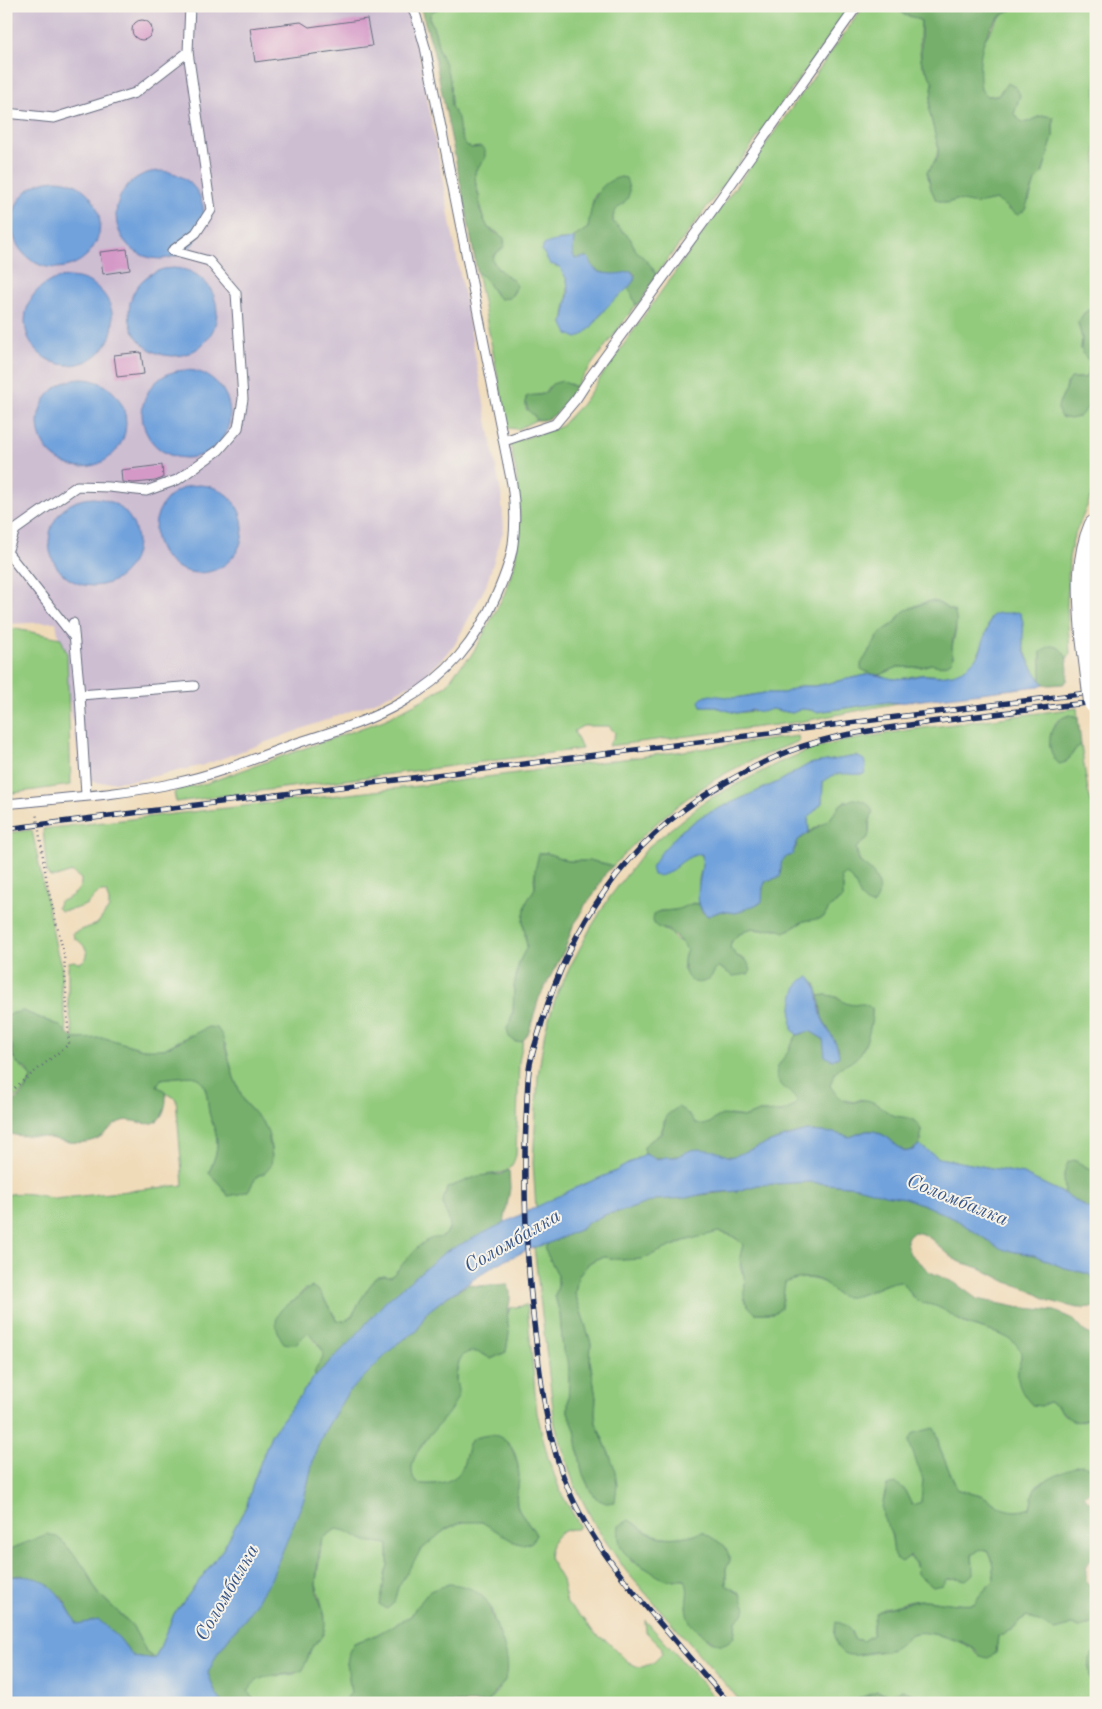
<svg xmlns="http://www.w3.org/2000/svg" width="1102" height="1709" font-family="'Old Standard TT',serif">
  <rect width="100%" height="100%" fill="#f7f3e8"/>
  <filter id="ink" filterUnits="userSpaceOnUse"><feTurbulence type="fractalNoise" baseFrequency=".02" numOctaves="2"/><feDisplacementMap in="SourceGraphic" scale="10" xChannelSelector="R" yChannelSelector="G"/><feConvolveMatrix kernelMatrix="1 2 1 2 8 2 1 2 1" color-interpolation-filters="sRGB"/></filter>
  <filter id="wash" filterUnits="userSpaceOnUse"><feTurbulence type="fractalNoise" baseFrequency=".0096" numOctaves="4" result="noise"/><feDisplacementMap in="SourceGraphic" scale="20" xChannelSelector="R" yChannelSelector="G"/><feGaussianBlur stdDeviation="1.12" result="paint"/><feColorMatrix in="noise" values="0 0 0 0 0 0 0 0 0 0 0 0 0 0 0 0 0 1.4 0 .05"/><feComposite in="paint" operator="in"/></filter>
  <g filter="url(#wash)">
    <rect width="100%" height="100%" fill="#f0dbb9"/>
    <path fill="#cdbed2" d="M6,6h397l10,16 88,472 3,34 -18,58 -32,60 -33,34 -49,23 -168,62 -67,15 -38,3 -17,-7 -26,-154 -50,2z"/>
    <g fill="#93cb7d" stroke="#577d6e" fill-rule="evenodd">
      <path d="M443,6h408l-126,177 -69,92 -4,-8 -17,-18 -5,-11 -17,-16c-1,-8 4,-15 10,-19l-16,-20 -12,12 -2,5 -5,28 -18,12h-11l-4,26 5,1c15,17 4,37 3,57l25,6 7,-7 11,-16 21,-20c5,5 6,12 9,18l-61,82 -4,-3 -23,3c-4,10 -13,7 -22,10v12l8,6 2,5 -18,9 -10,-1 -31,-156 5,2 14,22 14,2 5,-7 -3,-12 -13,-8 -7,-12c3,-7 11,-8 13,-17l-8,-10 -9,-4c-6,-12 -8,-18 -9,-31 -1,-13 -11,-23 3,-34l-1,-16 -10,1 -7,-5 -13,-37 -1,-26 -11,-29 -4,-19 -5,-13v-5l3,-3z"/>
      <path d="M864,6h34l6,9 9,2 8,4c-1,8 -2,31 0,39 1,9 11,15 12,24 1,7 -3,12 -3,19 -2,30 21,41 -3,69l4,17 5,11 11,3 9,-3 30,2 10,-2 8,4 5,7 20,-10 6,-20 7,-7 11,-37v-19c-3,-1 -6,-2 -9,-2 -15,1 -17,15 -30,-2l6,-19 -18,-6 -4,7h-10l-7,-6 -3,-18 4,-28 16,-25 8,-6 11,-7h79v307l-2,-3 -10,3 -6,10 4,15 -1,11 9,13 -2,11 -3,5h-9l-9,5 -2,10 -6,9 22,10 8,-6 2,-12 5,-6v97l-23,54 -4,19 -2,49 3,46 -3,6 -2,-4 -24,-3v28c-7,-6 -16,-27 -18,-35 -2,-14 5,-22 -6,-33 -10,3 -16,0 -26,5 -8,25 -11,52 -42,58 -11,2 -21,-2 -31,0 -12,2 -26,8 -38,0l18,-8h24l31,-10 -1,-10 4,-17 -2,-19c-8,-2 -12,-8 -21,-10 -5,-1 -27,8 -32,13 -2,2 -4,6 -6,9 -3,3 -7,4 -10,7 -10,8 -21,27 -23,39l9,5 -56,12h-15l-16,7h-20l-28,5 -30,-2 -5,10h11l24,7 36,-4 20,4 10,-4 10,1 5,2 72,-10 9,1 -99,19 -191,24 6,-9 1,-4 -6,-7h-26l-9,5 8,18 -406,53 -2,-9 5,-4 25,-5 180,-64 40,-21 23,-14 10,-15 13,-13 10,-16 24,-46 11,-32 5,-43 -4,-48 -6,-29 50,-16 22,-23c93,-133 188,-265 282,-398z"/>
      <path d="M6,627l55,11 6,16 4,131 -65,9z"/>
      <path d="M1077,708l1,9c-22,-6 -29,13 -28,31l15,15c7,-6 8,-14 16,-18l7,46 8,25v354l-8,-2 -14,-8 -10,14 1,20 -42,-20 -84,-16 -20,-13 3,-6c-19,-16 -37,-32 -61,-40l-7,3 -14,-3 -10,-13c7,-27 18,-17 31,-34 6,-7 12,-34 11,-43l-27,-5 -5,-6 -14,-3 -7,1 -4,-13 -21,12 -2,16v18l5,6 -8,14 -2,41 6,4 4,6 -2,6 -13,6h-23l-13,5 -16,-2 -14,3 -6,5 -7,2 -7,-2 -11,-12 -21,10c-1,14 -10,18 -20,26l1,7 -31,18 -39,16 -39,21 -3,-46 5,-87 7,-45 12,-37 15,-31 18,-34 19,-31 39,-51 57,-46 73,-38 34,-14 27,-7 69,-12zM857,756l-15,16 -14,5 -5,5 -1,21 -14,15 1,14 21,-13 11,-15 5,-3 25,17c-3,6 0,12 -3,17 -1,5 -8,9 -12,13l4,14 12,10 -14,19c-3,-8 -5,-14 -13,-18l-4,4 2,10v11l-13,9 -6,10 -20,4 -14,9h-10l-11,-2 -5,2h-6l-5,-2c-10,4 -21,8 -23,19l7,9 5,2 -14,15 -9,-6 -4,3 -2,4 -23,5 -7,-10 4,-19 -3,-6 -10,-6 -3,-5 -11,-5 -1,-17 18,-1 16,-7 6,1v-25l4,-17 -1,-8c-14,0 -25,11 -36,20l4,-31 11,-12 21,-15 78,-35 29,-17z"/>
      <path d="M798,736l1,5c-19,8 -39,15 -57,24 -50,24 -92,61 -129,101l-20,-5h-25l-21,-8h-8l-5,26 1,9 -9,16 -3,17 4,26 -8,15 -5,25 -1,26 -6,16 8,13 8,-1 -4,21 -3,93c-6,21 -13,16 -30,20 -11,2 -21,7 -31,10l-6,43 -4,7 -43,30 -11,12 -7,-1 -9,2 -15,23 -8,15 -7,5h-7l-19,-30 -14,-2 -11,12 -8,4 16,31 6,-3 15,18v8c-5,5 -9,10 -8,17l-44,59 -17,45 -7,25 -24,44 -49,65 -19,45 -8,-6 -15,-28 -32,-30 -6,-8 -8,-18 -20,-24 -19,-10 -41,16v-356c14,-4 35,0 48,4l129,-14 -7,-86 -20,-13 5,-7c8,-1 29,-4 35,-2 14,8 10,26 14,39 3,9 7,18 7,27 1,9 -5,21 -8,30 7,8 14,13 19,23l20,-5 9,-15 8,-3 7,-16 -2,-17 -6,-16 -19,-21 -11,-25 -9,-35 -35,-8 -26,14 -10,1 -11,-1 -38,-11 -31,1 -6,-36v-36l1,-5 5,-1 5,2c16,-6 5,-20 -5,-25l-1,-5 24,-9 12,-16v-6l-3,-10c-11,-1 -11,6 -19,12 -8,5 -18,6 -27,7l-3,-4 2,-5c10,-4 23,-10 22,-23l-9,-7 -16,5h-6l-3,-4 -4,-44 375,-43z"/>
      <path d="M32,830l25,122 5,16 -1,18 6,47 -7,-7 -37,-15 -17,4v-182z"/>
      <path d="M6,1038h2c4,7 3,15 6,20 5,8 11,10 17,20 -5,15 -15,17 -25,30z"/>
      <path d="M718,1232c11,2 18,5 25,13l-3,22 4,9 1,10 -1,11 11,16h19l9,-13v-9l2,-8c26,-12 42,1 65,14l16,-4 26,-11 9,-1 7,7 4,9c10,3 21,6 29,11 8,5 15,11 23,15 15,7 47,10 56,25 4,9 -2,22 -2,31l23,27 8,-4 9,5 6,8 18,6 14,-6v56c-18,-12 -28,2 -44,8 -6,2 -14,3 -17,9 -3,6 -3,14 -5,20 -9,4 -21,5 -30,-1 -6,-3 -11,-8 -17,-11 -8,-4 -17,-3 -26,-7l-18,-42 -1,-10 -4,-8 -10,2 -3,39 2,10 -2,22 -9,4 -8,-17 -17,-3c-11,31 4,33 6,61 14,8 22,10 25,27l15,13 14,-8 10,-1 16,-13 -1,-10 7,-5 9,1 4,8 2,21 -14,15 -6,9c-17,2 -34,-3 -51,-4 -13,0 -26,6 -39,8l-11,16v10l-10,7 -9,-2 -3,-8 7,24 27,-4 22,-15 8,-3 10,-1 28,7 19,9 7,8 17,-3 2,-17 17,-8 4,-7 8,-5 27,14 9,-2 8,-3h18l7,-3v28c-10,11 -7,14 -5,28 2,7 0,14 -1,21l-6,4h-159l-23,-13c-9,5 -15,5 -25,1l-28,12h-107l-116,-132 -30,-44 -22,-43 -19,-59 -21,-178 13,-3 -2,6 13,25v11l-3,10 5,19 3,36 6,9v11l-1,41 7,18 7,42 8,18 7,9 14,-41 -15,-35 -1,-9 1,-17 -6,-36 1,-18 -16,-50 3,-16 11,-14 7,-4 9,-2 18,3 53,-15 8,-4zM636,1524c16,15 38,16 59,10l35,27 -4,7v17l14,9 2,22 -6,5 -2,16 -22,5 -14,-11 -12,-24 3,-18 -4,-9h-17l-38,-20z"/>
      <path d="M527,1305l10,108 11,45 13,35 19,33 -3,3c-20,0 -26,12 -28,29l13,22 5,24 18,16 9,13 14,9 19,19 9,5 6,1 11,-4 9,-9v-6l-16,-16 -1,-12 75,83h-232c3,-8 11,-11 14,-19 11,-36 -5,-46 -11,-77l-42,-23 -19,7 -14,16 -5,9 -37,20 -20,7 -7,20 4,31 -7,7 -6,2 -22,-3 -8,3h-41l-14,-4 -5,-7 3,-8 7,-5 8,-2 29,-3 11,-12 6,-15 11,-13 2,-18 -9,-33 6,-44 14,-10c12,1 20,8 31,12 7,2 14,1 21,3v21l-3,10 -3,20 -3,9 17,-9c5,-30 51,-82 85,-73 6,1 28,16 33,20l22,-7c-5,-11 -17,-20 -19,-30 -1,-6 1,-14 1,-20 2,-12 0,-31 -9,-41 -4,-4 -13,-6 -18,-9l-19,4c-6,10 -6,19 -10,30 -6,15 -32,17 -46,14 -12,-18 3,-32 13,-47 4,-5 7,-11 12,-15 3,-4 8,-8 10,-12 10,-21 -4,-80 40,-50l15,-7 3,-19 -2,-16 3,-9z"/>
    </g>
    <g fill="#76af6c" stroke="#486f65">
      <path d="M420,6h23l-10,5 -3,3v5l5,13 4,19 6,13 5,16 1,26 7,12 2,16 4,9 7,5 10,-1 4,3v9l-9,10 -1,4 1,15 3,8 1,15 8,17 16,10v9l-10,8 -2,4c7,16 19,15 25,27l-7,12 -10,1c-7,-6 -15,-23 -23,-27l-10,-57 -34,-166z"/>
      <path d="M898,6h119c-6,6 -14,7 -20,13 -18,22 -19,45 -16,71l7,6h10l9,-13 9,4 4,8 -6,19c13,17 15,3 30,2 3,-1 6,1 9,1v20l-11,37 -7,7 -10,29 -7,5c-9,-4 -14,-11 -22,-15l-19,4 -21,-4 -9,3 -11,-3 -5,-11 -4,-17 11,-15v-10l-9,-37 4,-27 -12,-23v-39l-8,-4 -9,-2z"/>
      <path d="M621,177l5,1c1,4 4,11 3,16 -2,12 -18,12 -16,28l17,16 5,11 17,18 4,8 -15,27 -5,3c-3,-6 -4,-13 -9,-18l7,-6 1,-7 -4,-3c-10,5 -26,5 -36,-2 -5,-3 -1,-2 -4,-7 -1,-2 -4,-3 -6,-5l-5,2h-5l-2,-5 1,-17 14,-9c3,-23 7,-45 33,-51z"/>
      <path d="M1088,310h6l2,3v75l-5,6 -2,12 -10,11 -9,2 -9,-2c-6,-9 -2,-14 3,-23 3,-6 3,-11 7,-16h14l3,-5 2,-11 -7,-8 -2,-5 1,-11 -4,-15 6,-10z"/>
      <path d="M562,381l13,6c-9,15 -19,36 -39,33l-2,-5c-8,-4 -8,-10 -8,-18 6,-3 12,-1 17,-3 4,-2 6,-7 9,-10z"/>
      <path d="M931,601c10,1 14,8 23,10 6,13 -2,24 -2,37 0,5 2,8 0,13l-4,3 -9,2 -9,-2 -8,3h-24l-18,8 -9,-1 -10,-5v-5l3,-5 17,-27 14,-9 6,-9 5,-4z"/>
      <path d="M1049,646c20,-1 20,22 18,35l-4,3 -14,1 -5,-1 -3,-4v-28z"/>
      <path d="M1070,715l8,2 3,28c-10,5 -10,18 -22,19 -16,-15 -11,-44 11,-49z"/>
      <path d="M853,799c11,1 15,3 20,13l-4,11v10l-1,5 -12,10c1,4 1,8 2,12 3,4 9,7 13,11 8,8 11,26 2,34 -18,-2 -13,-26 -28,-31l-4,3 2,10v11l-13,9 -6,10 -5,2 -15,2 -19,11 -11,-4 -10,2 -12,-2 -14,7 -7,7 -1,6 7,8 10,5 4,9 -2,4 -16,2 -14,-9c-6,3 -6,11 -13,14 -20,8 -27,-16 -19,-31 -2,-5 -15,-18 -20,-20 -3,-1 -9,-2 -11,-4 -4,-3 -3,-8 -2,-12 7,-4 13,-3 21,-4 9,-2 14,-8 24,-6l3,8 6,4 13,-5 15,2 25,-11 2,-15 3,-6 7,-1 8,-10 -1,-7 5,-6 11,-9 1,-7 33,-22 11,-15z"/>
      <path d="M539,853h8l21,8h25l20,5 -8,8 -12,22 -8,9 -5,11 -7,10 -8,23 -26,49 -10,34 -6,9 -7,1 -7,-5 -2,-8 6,-16 1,-26 5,-25 8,-15 -4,-26 3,-18 9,-15v-18z"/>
      <path d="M826,995c14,1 14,7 23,9 11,3 12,-5 23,5 1,12 -6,42 -16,49 -15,13 -19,3 -26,28 6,9 13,18 25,16 4,-1 6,-3 11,-2 10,1 18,11 27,15 6,3 13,1 19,4 5,3 7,7 10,12l-3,14c-12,10 -15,7 -26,-3 -4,-4 -14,-10 -20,-11 -8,-2 -16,4 -23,6 -25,-8 -50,-6 -74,3 -13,4 -25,13 -39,16 -13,2 -24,-7 -37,-5 -19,3 -38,12 -55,3l-1,-7 4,-5 13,-8 6,-19 11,-8 7,4 11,12 7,2 7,-2 6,-5 6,-3 24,2 13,-5h23l13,-6 2,-6c-5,-7 -12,-10 -17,-17 -10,-13 3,-23 10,-34 2,-5 4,-10 7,-14l13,-4 14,8v9l15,2 -17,-33 -3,-21z"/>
      <path d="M23,1011l37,15 14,13 31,-1 38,11h21l44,-22 9,1 5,7 12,43 11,25 19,21 4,8 4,25 -1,9 -6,7 -8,3 -9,15 -9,3 -11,2c-5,-10 -12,-15 -19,-23 3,-9 9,-21 8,-30 0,-9 -4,-18 -7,-27 -4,-13 0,-31 -14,-39 -6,-2 -27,1 -35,2l-4,7 8,5c2,8 1,14 -2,22 -10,21 -27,4 -41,8 -10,3 -16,15 -28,19 -20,7 -37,-2 -57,-4 -10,-1 -17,1 -26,-2 -11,-38 13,-30 20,-56l-5,-9 -8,-5 -5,-8 -1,-10 -4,-8h-2v-23z"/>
      <path d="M1074,1160l14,8 8,2v43l-31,-19 -1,-20 4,-12z"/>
      <path d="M509,1170l1,18 -6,36 -59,28 -130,124c-1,-7 2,-10 6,-15 7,-10 -6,-22 -13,-28 -11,6 -8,14 -24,10 -9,-12 -13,-28 3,-38 3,-2 4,-2 7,-4 8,-6 8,-11 19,-14l6,4 18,30h8l7,-5 8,-15 15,-23 9,-2 7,1c11,-10 25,-33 39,-38 8,-3 14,2 19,-10 3,-10 -6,-17 -6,-26 0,-5 3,-11 4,-15l31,-12 24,-2z"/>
      <path d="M809,1182l57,6 19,7 20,3 17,6 35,16 39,26 19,6 19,3 28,12 27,7 7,8v25l-19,1 -27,-7 -25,-13 -18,-6 -27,-14 -17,-5 -9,-4 -23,-20 -8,-5 -9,-2 -7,6v8l3,8 20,18 25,11 22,16 39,8 39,4 18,8 12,13 11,5v78c-33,14 -23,-1 -47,-13l-8,4 -9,-1c-9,-10 -16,-21 -14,-35 1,-8 6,-15 1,-22 -10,-16 -40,-18 -56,-26 -8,-4 -15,-10 -23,-14 -6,-4 -15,-3 -22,-7 -8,-5 -10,-14 -17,-20 -18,1 -34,15 -52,16 -14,1 -16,-9 -26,-15 -11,-7 -27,-4 -38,1l-4,25 -7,5h-19c-4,-4 -10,-9 -11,-16 -1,-4 1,-9 1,-13 -1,-17 -9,-19 -2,-39l-7,-7 -8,-4 -10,-2 -34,9 -42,18 -19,1 -18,-3 -9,2 -7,4 -11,14 -3,16 16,50 -1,18 6,36 -1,17 1,9 18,43 3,19 -2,17 -9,1 -9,-4 -7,-9 -8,-18 -7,-42 -7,-18 1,-41 -1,-11 -5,-9 -3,-36 -5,-19 3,-10v-11l-13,-25 2,-6 34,-15 8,-7 18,-8 20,-4 28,-10 82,-9 21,-6z"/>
      <path d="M469,1284l8,2 30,-2 3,8v8l-3,17 2,16 -3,19 -15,7c-22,-15 -35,-6 -35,21 0,4 3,10 2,15 0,3 -5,10 -7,14 -12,20 -52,48 -35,74 14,3 40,1 46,-15 4,-10 4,-19 10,-29 6,-2 13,-4 20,-4 19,1 27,26 27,43 0,8 -4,18 -2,27 2,10 14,19 19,30l-4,7 -8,3 -10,-3 -32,-20h-19l-16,6 -26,22 -23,37 -4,16 -7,6 -8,-5 3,-9 3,-20 3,-10v-21c-7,-2 -14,-1 -21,-3 -11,-4 -19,-11 -31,-12l-14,10c-3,9 -6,36 -6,46 1,16 14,32 7,49 -2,5 -9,10 -12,15 -3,7 -5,14 -8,21 -19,9 -45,-1 -55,22l5,7 13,4h-43l-7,-9 -8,-21 9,-19 14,-19 15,-17 58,-119 11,-46 9,-21 23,-38 51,-51 19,-12 9,-18 19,-15z"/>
      <path d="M934,1428l4,9 1,10 18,42c9,4 18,3 26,7 6,3 11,8 17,11 9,5 20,5 30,1 2,-6 2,-14 5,-20 1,-3 41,-23 46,-23 6,0 10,3 15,6v17l-6,2 -6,6 5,6 7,2v53c-11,4 -11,17 -9,26l9,5v34l-16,5 -9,-2 -8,3 -9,2 -27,-14 -8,5 -4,7 -17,8 -2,17 -8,5c-11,-2 -8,-4 -15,-10 -9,-7 -36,-14 -48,-15 -18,-3 -19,10 -33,16 -6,3 -12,2 -19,3 -7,1 -15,4 -22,3 -17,-1 -18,-21 -15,-33 11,2 14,7 18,17l9,2 10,-7v-10l3,-11c8,-5 15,-6 25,-8 8,-2 14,-5 23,-5 17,1 33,6 50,4l6,-9 14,-15 -2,-21 -4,-8 -9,-1 -7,5 1,19 -7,6 -9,-2 -10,1 -5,6 -9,2 -16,-13 -1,-10 -6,-8 -8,6 -8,-5 -2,-21 -9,-19 -1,-10 5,-21 9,-3 8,6 8,16 9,-3 2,-22 -14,-38 5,-9z"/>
      <path d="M629,1520c6,3 10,8 16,11 19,11 39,6 58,1l22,14 3,7 2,8 -4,7v17l14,9 6,14 -4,8 -6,5 -2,16c-13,13 -18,6 -30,-2 -8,-6 -15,-10 -17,-21 -3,-13 4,-21 -2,-34 -6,-1 -11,0 -16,0 -8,-1 -16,-7 -22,-11 -19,-11 -31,-18 -28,-43z"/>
      <path d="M47,1534l10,3 9,8 20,24 8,18 6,8 32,30 15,28 8,6 -22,-3 -14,-18 -42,-14 -15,-27 -41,-22 -15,2v-26z"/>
      <path d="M449,1584c14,1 25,4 35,14 6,6 6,13 9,20 7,17 19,42 13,60 -4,10 -15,15 -18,25h-150l6,-2 7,-8 -4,-30 2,-11 5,-9 20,-7 37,-20 5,-9 14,-16z"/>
      <path d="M1096,1650v53h-12l6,-4c3,-15 -2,-27 -1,-41z"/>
      <path d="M902,1690l17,6 6,7h-76l28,-12c10,4 16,4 25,-1z"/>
    </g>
    <g fill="#71a2dc" stroke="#46689d">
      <circle cx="160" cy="215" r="44"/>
      <circle cx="56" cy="224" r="44"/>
      <path d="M574,237l-1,17 2,5 12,-2c4,3 3,7 6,10 6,10 30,7 38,4l4,6c-2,10 -20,21 -27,29 -11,10 -15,25 -31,32l-9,-4 -5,-10 6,-33 -2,-11 -7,-13 -10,-3 -8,-14 2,-5c12,-7 21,-2 30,-8z"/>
      <circle cx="173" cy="312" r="44"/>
      <circle cx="69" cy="321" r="44"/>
      <circle cx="186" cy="414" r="44"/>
      <circle cx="82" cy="423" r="44"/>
      <circle cx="199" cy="529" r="44"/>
      <circle cx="93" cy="542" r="44"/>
      <path d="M1017,612l3,1c6,14 2,19 3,32 2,13 12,28 21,39l-5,2 -141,17 -9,-1 -73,10 -4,-2 -10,-1 -10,4 -20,-4 -10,3 -10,-2 -16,3 -24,-7h-11l-2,-5 3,-3 8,-3 25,3 29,-5h20l16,-7h15l56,-12 23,5 14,-1 13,-3 18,1 14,-2 12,-5 14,-14 12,-38c7,-7 17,-2 26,-5z"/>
      <path d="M857,756l7,4 2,7 -2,7c-17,2 -26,-5 -41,8l-1,21 -14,15 1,14 -12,9 -5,14c-14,4 -10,10 -12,22l-14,4 -3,6 -1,15 -26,11 -15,-2 -13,5c-20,-13 -3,-44 -6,-62 -23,1 -30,26 -49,21l-2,-8 12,-17 18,-19 21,-15 78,-35 29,-17z"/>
      <path d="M809,977c12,12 8,26 13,41 5,13 17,25 17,39l-7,3 -7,-4 -2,-17 -13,-8 -13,4 -5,-6c-1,-12 -1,-40 10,-49 0,0 7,-3 7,-3z"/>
      <path d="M807,1131l27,2 16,4 16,-6h8l13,6 17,15 9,-2 6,-5 20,13 84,16 42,20 31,19v69l-7,-8 -27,-7 -28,-12 -29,-5 -9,-4 -39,-26 -35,-16 -17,-6 -20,-3 -28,-8 -48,-5 -51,3 -21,6 -29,2 -22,5 -31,2 -28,10 -20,4 -18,8 -8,7 -34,15 -13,3 -37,17 -52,34 -19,15 -9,18 -19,12 -51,51 -23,38 -9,21 -11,46 -33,80 -25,39 -15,17 -14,19 -9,19 8,21 7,9h-217v-126c42,-5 52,14 71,47l22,-4 20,18 14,18 22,3 19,-45 49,-65 24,-44 7,-25 17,-45 44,-59 36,-35 35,-40 59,-49 130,-64 39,-16 31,-18 12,5 8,-2h12l14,-7 9,-1 15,2 15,6 7,-2 39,-15z"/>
    </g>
    <g id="blocks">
      <g fill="#d599c8">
        <path d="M367,19l5,27 -117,16 -5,-34 51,-6 8,5z"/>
        <circle cx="142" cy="30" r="10"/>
        <path d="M127,249l3,21 -27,4 -3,-22z"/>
        <path d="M141,352l3,22 -27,3 -3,-22z"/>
        <path d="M162,465l1,13 -8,3 -21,2 -12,-1 -1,-12z"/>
      </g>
    </g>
  </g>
  <g filter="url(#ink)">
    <use href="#blocks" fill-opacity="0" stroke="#666b7e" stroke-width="1"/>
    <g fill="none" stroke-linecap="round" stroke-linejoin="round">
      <g stroke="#666b7e" stroke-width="11">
        <g id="lane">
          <path d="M6,113l48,5 81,-25 53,-41"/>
          <path d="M504,441l51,-17 21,-25 15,-23 118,-161 148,-209"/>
          <path d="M73,623l7,72 6,100"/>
          <path d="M74,637l-67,-85 8,-22 62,-44 32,1 37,4 31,-11 42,-30 19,-22 5,-29 -7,-106 -27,-32 -37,-10 24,-18 15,-23 -23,-158 2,-46"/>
          <path d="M80,695l114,-9"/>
          <path d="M6,804c56,-6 114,-9 169,-21 43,-9 84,-26 125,-41 35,-11 70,-21 102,-40 46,-26 74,-60 95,-108 7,-16 14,-33 16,-50 3,-21 2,-40 -1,-60l-87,-437 -9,-31 -5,-10"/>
        </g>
      </g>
      <g stroke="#666b7e" stroke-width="26">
        <path id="secondary" d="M1088,636c-2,-36 -7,-74 8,-109"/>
      </g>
      <path stroke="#666b7e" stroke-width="2.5" stroke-dasharray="1 4" stroke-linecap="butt" d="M7,1094l62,-50 -5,-90 -16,-65 -12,-77"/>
      <use href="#lane" stroke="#fff" stroke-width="9"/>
      <use href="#secondary" stroke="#fff" stroke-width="24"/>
      <g stroke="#1b2f5e" stroke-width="5.5">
        <g id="rail">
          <path d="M6,829l1090,-137"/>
          <path d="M729,1703c-24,-27 -48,-55 -71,-82 -34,-40 -68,-82 -89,-130 -24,-55 -29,-118 -36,-176 -7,-64 -10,-130 -7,-194 1,-17 1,-34 3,-51 2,-16 9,-33 13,-48 29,-97 85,-180 171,-232 25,-15 51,-29 77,-39 45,-18 94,-22 141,-29 55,-7 110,-14 165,-20"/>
        </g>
      </g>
      <use href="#rail" stroke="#f7f3e8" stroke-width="4" stroke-dasharray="11" stroke-linecap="butt"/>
      <g stroke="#666b7e" stroke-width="26" stroke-linecap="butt">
        <path id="secondary-bridge" d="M1088,636l8,66"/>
      </g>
      <use href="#secondary-bridge" stroke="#fff" stroke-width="24"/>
    </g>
  </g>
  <g text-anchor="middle" stroke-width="4" stroke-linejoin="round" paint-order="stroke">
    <g font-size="20" font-style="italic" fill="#39578a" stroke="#f7f3e8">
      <text transform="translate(958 1199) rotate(22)" y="7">Соломбалка</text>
      <text transform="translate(512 1240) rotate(-30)" y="7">Соломбалка</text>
      <text transform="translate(226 1592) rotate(-60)" y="7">Соломбалка</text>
    </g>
  </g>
  <rect width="1102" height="1709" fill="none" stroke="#f7f3e8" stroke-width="25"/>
</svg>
